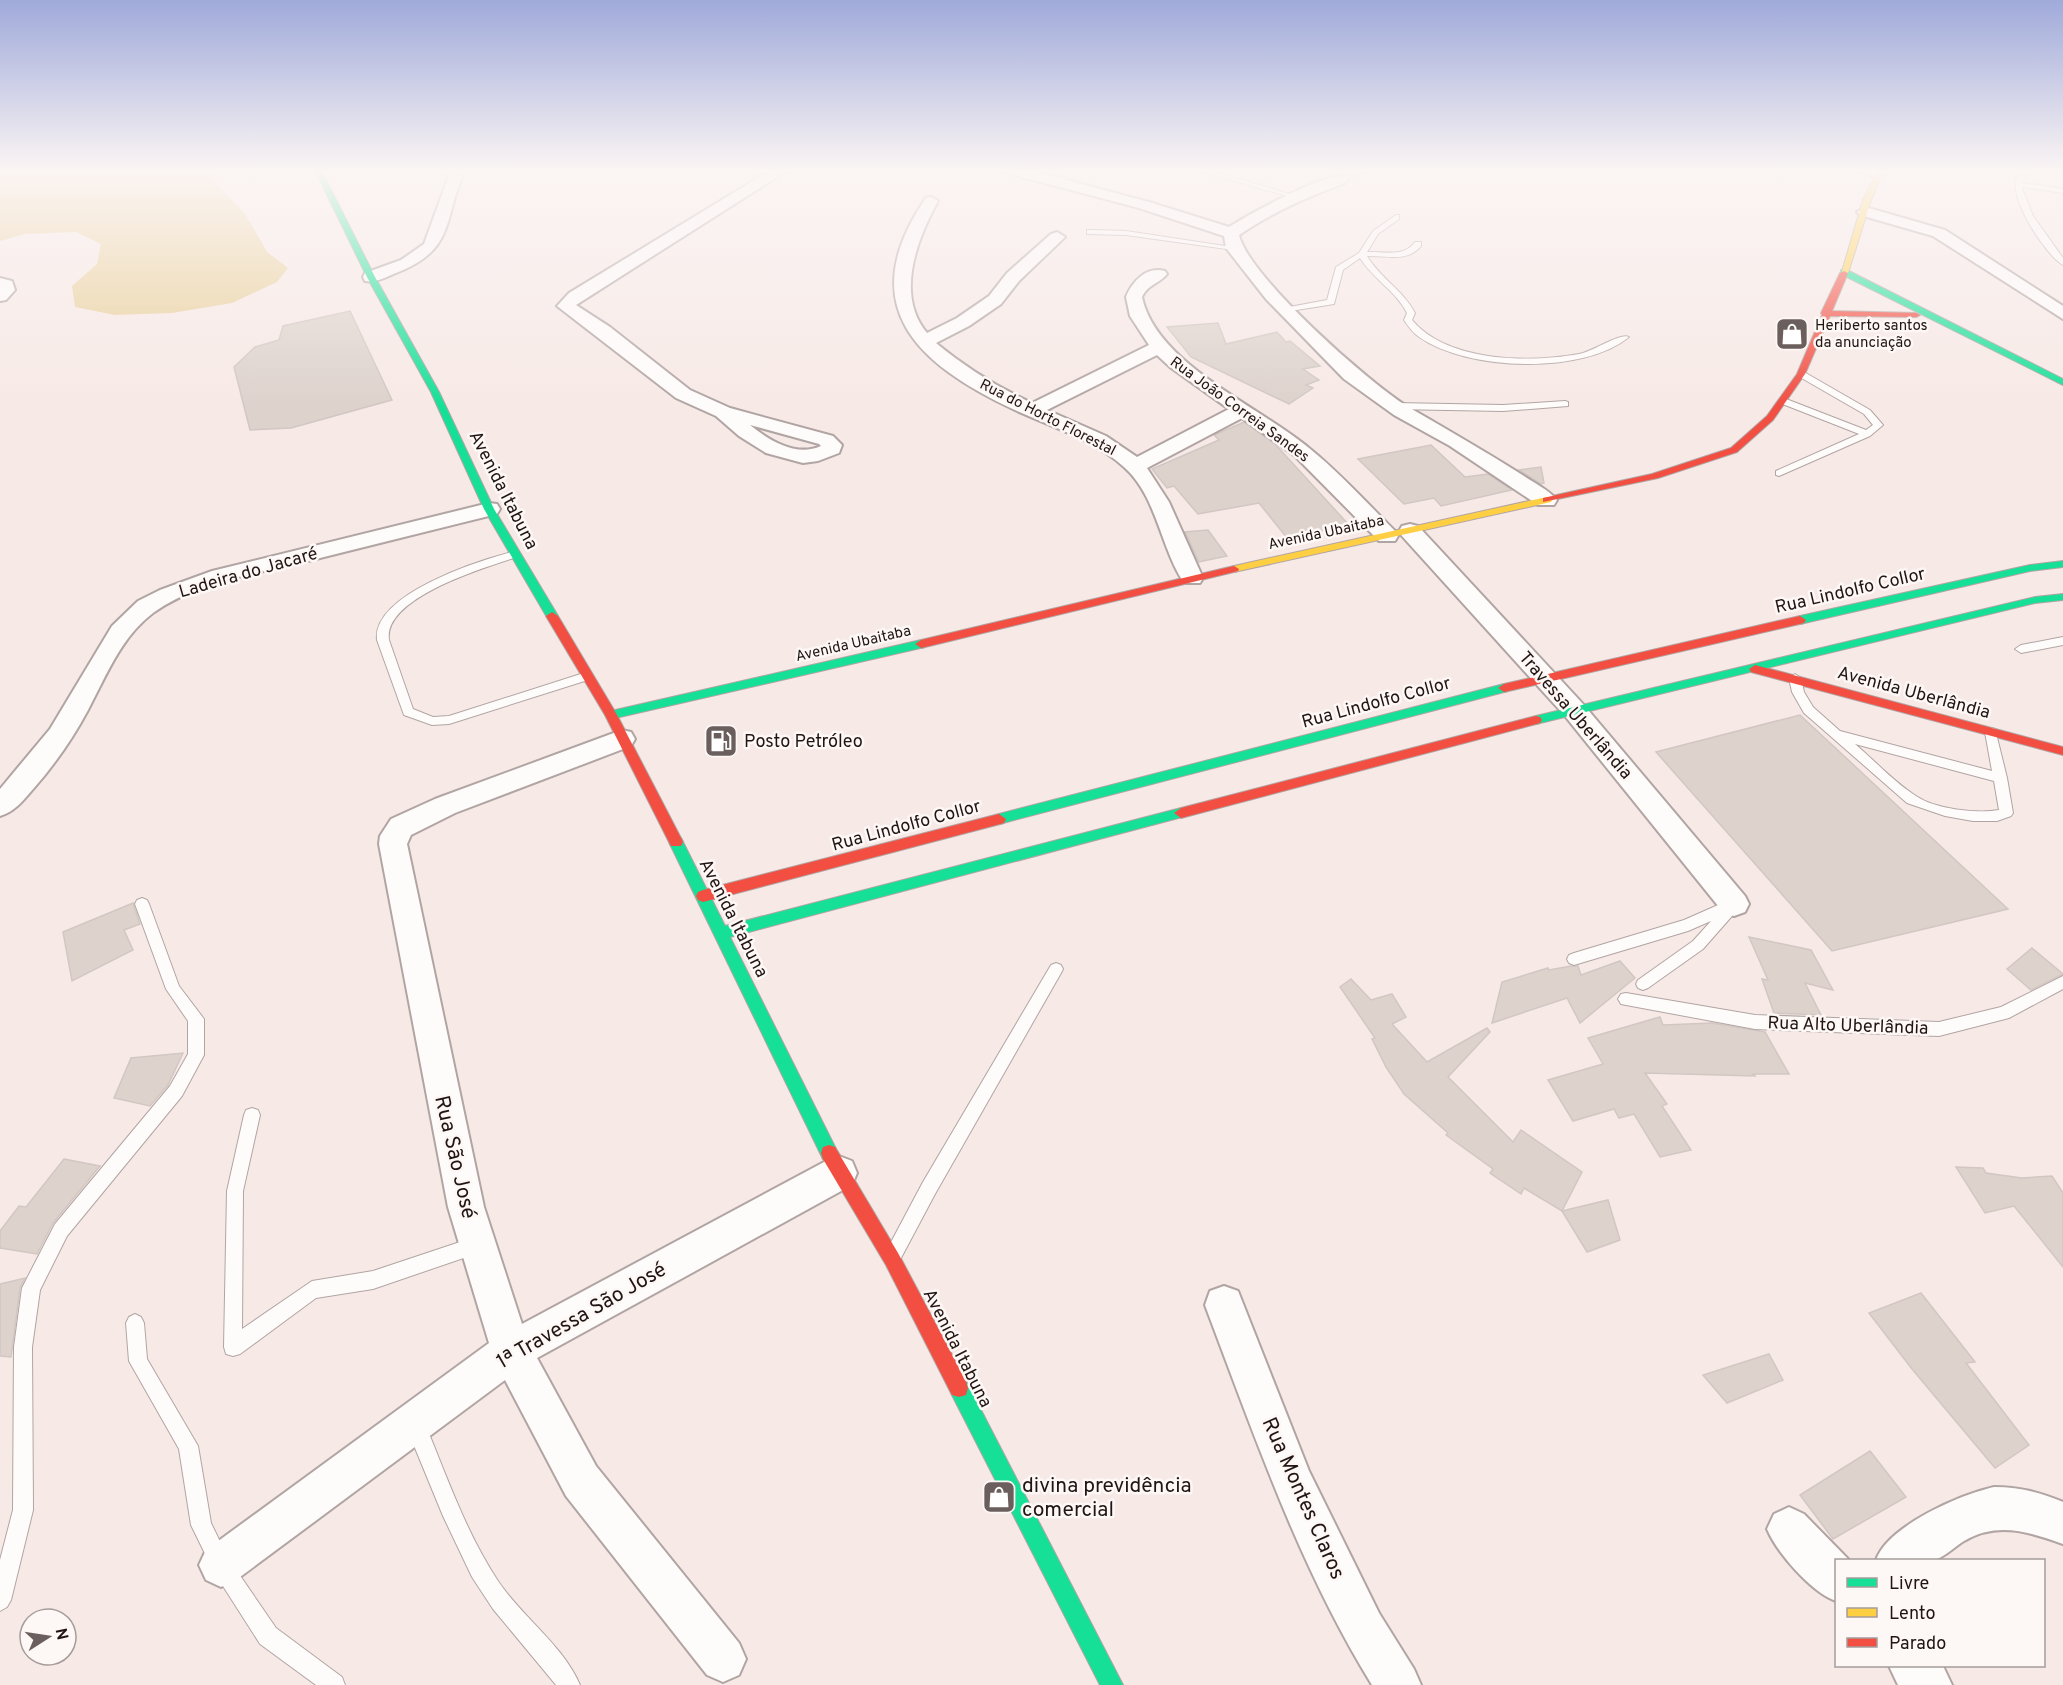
<svg xmlns="http://www.w3.org/2000/svg" width="2063" height="1685" font-family="Overpass,sans-serif">
  <rect width="100%" height="100%" fill="#f7e9e6"/>
  <path fill="#e8cf99" d="M0,170h204l41,44 22,38 21,16 -11,14 -45,21 -60,10 -57,2 -40,-8 -3,-21 25,-22 4,-20 -25,-12 -51,2 -25,7z"/>
  <g fill="#ddd2cc" stroke="#d2c7c2" stroke-width="1.5">
    <path d="M350,311l42,89 -101,28 -41,2 -16,-63 21,-20 24,-7 4,-14z"/>
    <path d="M1218,323l8,21 51,-12 9,10 4,-1 30,25 -17,3 16,11 -13,5 7,3 -24,16 -98,-47 -24,-30z"/>
    <path d="M1244,422l31,22 74,81 -62,13 -28,-35 -61,11 -24,-28 -7,2 -15,-19 67,-29 -5,-5z"/>
    <path d="M1431,445l34,32 23,-3 24,16 -71,16 -7,-8 -30,6 -46,-45z"/>
    <path d="M1541,467l3,16 -3,1 -22,-14z"/>
    <path d="M1208,530l19,26 -28,6 -14,-30z"/>
    <path d="M1800,715l208,194 -176,42 -176,-199z"/>
    <path d="M133,903l7,21 -16,6 9,20 -61,31 -9,-49z"/>
    <path d="M1749,937l62,13 22,40 -28,-7 16,32 -47,-2 -12,-34 6,1z"/>
    <path d="M2032,948l31,26 -32,16 -24,-21z"/>
    <path d="M1620,961l15,17 -55,45 -13,-25 -75,25 10,-41 46,-14 1,2 22,-4h7l3,9z"/>
    <path d="M1351,979l20,21 21,-6 14,23 -14,7 35,38 60,-34 3,4 -42,45 65,65 8,-12 61,42 -20,39 -38,-23 -3,6 -31,-21 3,-4 -47,-34 2,-2 -44,-39 -18,-27 -14,-28 3,-1 -35,-51z"/>
    <path d="M1660,1017l3,8 49,-2 53,9 24,42h-36l2,2 -110,-3 22,31 -5,2 29,44 -31,7 -26,-43 -15,4 -5,-9 -41,12 -25,-41 55,-16 -15,-26z"/>
    <path d="M183,1053l-15,32 -18,21 -36,-8 17,-40z"/>
    <path d="M64,1159l36,7 -47,57 -16,31 -37,-6v-17l19,-25 7,1z"/>
    <path d="M1956,1167l27,1 3,5 36,5 30,-2 11,17v74l-49,-61 -29,7z"/>
    <path d="M1608,1200l12,40 -33,12 -25,-41z"/>
    <path d="M25,1278l-5,10 -9,69 -11,-1v-72z"/>
    <path d="M1921,1293l54,69 -9,1 63,82 -34,23 -83,-99 -43,-56z"/>
    <path d="M1769,1354l14,26 -56,23 -24,-28z"/>
    <path d="M1870,1451l36,46 -73,42 -33,-44z"/>
  </g>
  <g fill="none" stroke-linecap="round" stroke-linejoin="round">
    <g stroke="#b1a5a3" stroke-width="2">
      <g id="lane">
        <path d="M1197,170h11l92,27 -6,1z"/>
        <path d="M1359,170h9l-26,11 -5,-1z"/>
        <path d="M2024,170h7l-7,8 -1,5 40,6v4l-40,-6 -1,1 11,28 30,42v7c-17,-9 -56,-69 -46,-88 1,-1 6,-6 7,-7z"/>
        <path d="M1396,215h3v4l-21,15 -11,18c17,-1 36,6 48,-10h6v4c-14,17 -35,9 -54,10 13,22 36,34 48,57l-3,7c35,42 116,43 167,34 13,-2 42,-22 50,-17 -46,38 -162,34 -210,0 -6,-4 -11,-11 -15,-17l3,-7c-11,-22 -34,-34 -47,-55l-17,12 -9,34 -50,8v-4l43,-8 9,-33 23,-14 14,-22z"/>
        <path d="M1090,230l36,1 112,17 -4,2 -108,-15 -39,-1v-4z"/>
        <path d="M1798,372h6l66,38 13,15 -13,11 -91,40 -3,-1v-4l83,-37 -79,-31v-4h6l80,31 7,-5 -9,-11 -66,-38z"/>
        <path d="M1565,401l3,1v4l-65,5 -109,-2 -5,-3 5,-3 109,2z"/>
        <path d="M516,551l5,3 -1,2c-33,11 -137,41 -131,84l24,69 20,8 16,-1 138,-44 4,1 2,3 -2,3 -142,45 -17,1 -28,-10 -27,-75c-5,-46 103,-80 139,-89z"/>
        <path d="M2063,637v8l-42,8 -6,-4 6,-4z"/>
        <path d="M1795,674l6,4 3,14 9,15 27,24 152,40 -7,-39 6,-4 4,1 12,49 6,35 -2,3 -14,5h-24l-28,-5 -38,-13 -103,-90 -12,-21 -3,-14zM1855,744l139,37 5,29c-22,4 -64,-1 -83,-14 -22,-14 -41,-35 -61,-52z"/>
        <path d="M142,898l5,2 2,4 30,82 25,33v36l-22,41 -115,140 -27,54 -8,57 1,163 -22,90 -4,7 -7,4v-51l13,-50 1,-163 8,-59 33,-64 115,-138 18,-32v-33l-22,-32 -31,-85 2,-4z"/>
        <path d="M1734,898l5,2 2,4 -2,4 -36,41 -55,39 -5,2 -5,-2 -2,-4 2,-4 55,-39 18,-20 -23,10 -114,34 -5,-2 -2,-4 2,-4 5,-2 110,-33z"/>
        <path d="M1056,963l5,2 2,4 -2,4 -126,221 -34,64 -6,3 -6,-3 -3,-6 3,-6 34,-64 128,-217z"/>
        <path d="M2063,976v13l-54,29 -70,18 -184,-7 -129,-24 -5,-1 -3,-5 3,-5 5,-1 129,22 184,7 62,-15z"/>
        <path d="M252,1108l6,2 2,5 -17,76 -1,138 70,-48 61,-10 105,-35 6,3 3,6 -3,6 -111,38 -57,9 -76,56 -7,2 -7,-2 -2,-7 3,-156 17,-76 2,-5z"/>
        <path d="M135,1314l6,3 3,6 3,36 51,87 13,77 17,35 48,70 66,49 3,8h-29l-56,-41 -46,-72 -23,-47 -12,-76 -50,-88 -3,-38 3,-6z"/>
        <path d="M416,1416l7,3c23,55 42,112 75,162 24,36 65,64 82,104h-24l-63,-76 -21,-32 -29,-61 -37,-90 3,-7z"/>
      </g>
    </g>
    <g stroke="#b1a5a3" stroke-width="4">
      <g id="street">
        <path d="M451,170h14c-23,50 -8,79 -69,103 -10,4 -20,10 -31,8l-2,-4 2,-4 36,-13 23,-16z"/>
        <path d="M771,170h17l-212,135 34,22 80,63 40,18 103,28 9,9 -3,8 -21,8 -15,2 -37,-10 -27,-17 -23,-20 -40,-18 -119,-92 12,-13zM750,425l69,19 2,2c-25,11 -51,-5 -71,-21z"/>
        <path d="M1005,170h24l120,32 80,25c19,-12 96,-55 116,-50l2,3 -2,3c-37,14 -73,29 -106,52 9,41 132,150 171,173 38,22 76,44 114,68 10,7 25,14 33,24l-3,5h-16l-88,-59 -56,-31 -50,-36 -78,-80 -40,-51 -2,-12 -85,-28 -132,-35z"/>
        <path d="M1855,170h26l5,4 -7,4z"/>
        <path d="M931,197l7,4c-21,38 -43,94 -11,132l30,-15 32,-22 18,-23 44,-39 6,-2 8,5 -46,44 -18,23 -32,22 -33,17c29,24 61,44 96,60l117,-58 -19,-29 -4,-19c6,-15 20,-31 39,-26l2,3c-8,10 -19,10 -25,23 14,67 117,109 167,151 31,25 58,55 86,83l3,5 -3,5h-16l-85,-86 -52,-37 -95,50 22,34 34,76 -3,5h-16c-24,-36 -27,-87 -60,-116 -31,-28 -72,-40 -109,-57 -98,-46 -163,-104 -89,-212zM1157,355l13,12 59,42 -92,48 -31,-21 -59,-26z"/>
        <path d="M1865,207l80,23 118,76v13l-130,-83 -73,-21 -3,-3z"/>
        <path d="M0,278l12,3 3,9 -9,10 -6,1z"/>
        <path d="M489,503l8,1 3,5 -3,5c-62,15 -124,31 -185,46 -52,13 -115,21 -159,53 -32,24 -47,63 -65,97 -15,28 -33,54 -54,78 -10,11 -19,24 -34,28v-27l50,-60 62,-103 26,-25 22,-11 52,-19z"/>
        <path d="M1410,524l8,2 165,178 162,192 4,8 -4,8 -11,4 -11,-4 -158,-196 -163,-180 -3,-5 3,-5z"/>
        <path d="M622,730l9,2 4,7 -4,7 -176,67 -44,22 -4,9 77,363 38,117 304,-163 13,-5 13,5 5,12 -5,12 -315,173 59,108 143,177 7,16 -7,16 -16,7 -16,-7 -141,-179 -61,-116 -269,200 -15,7 -15,-7 -7,-15 7,-15 283,-207 -41,-136 -69,-363 1,-8 11,-17 44,-20z"/>
        <path d="M1224,1286l14,5 71,180 70,142 35,56 7,16h-49c-73,-118 -118,-251 -167,-380l5,-14z"/>
        <path d="M1994,1487c25,0 45,5 69,15v42c-33,-12 -66,-23 -99,-3 -9,5 -21,18 -31,19 -18,4 -39,0 -57,0 12,-34 83,-65 118,-73z"/>
        <path d="M1789,1507l15,7 45,46h-13v41c-24,-8 -59,-48 -69,-72l7,-15z"/>
        <path d="M1889,1666h54l9,19h-54z"/>
      </g>
    </g>
    <g stroke="#b1a5a3" stroke-width="2">
      <g id="fast">
        <path d="M315,170h6l54,107 64,115 55,117 64,107 -2,3h-8l-64,-110 -53,-117 -64,-115z"/>
        <path d="M1841,270h6l216,109v6l-222,-111z"/>
        <path d="M2063,561v6l-33,4 -230,53 -6,-4 6,-4 230,-51z"/>
        <path d="M2063,594v6l-28,3 -499,121 -6,-4 6,-4 499,-119z"/>
        <path d="M921,640l4,1v6l-314,72 -6,-4 6,-4z"/>
        <path d="M1504,684l6,4 -2,3 -509,133 -7,-5 7,-5z"/>
        <path d="M1181,808l5,2 2,3 -2,3 -456,121 105,210 2,6 -2,6 -6,2 -6,-2 -154,-317 2,-4h10l44,88z"/>
        <path d="M959,1379l7,2 157,304h-23l-148,-290 -2,-7 2,-7z"/>
      </g>
    </g>
    <g stroke="#b1a5a3" stroke-width="2">
      <g id="slow">
        <path d="M1878,170h6l-13,30 -23,73 -7,2 22,-75z"/>
        <path d="M1547,497l5,3 -1,2 -317,70 -5,-3 5,-3z"/>
      </g>
    </g>
    <g stroke="#b1a5a3" stroke-width="2">
      <g id="jam">
        <path d="M1844,271l4,2 -16,38 84,2 4,2 -4,2 -86,-1 -25,58 -32,46 -36,32 -79,26 -115,24v-4l109,-24 79,-26 36,-32 30,-42 25,-59 -1,-2 19,-40z"/>
        <path d="M1234,566l5,3 -1,2 -317,77 -6,-4 6,-4z"/>
        <path d="M552,612l6,4 59,99 66,127 -2,4h-10l-66,-131 -59,-99z"/>
        <path d="M1800,616l6,4 -2,3 -300,69 -6,-4 6,-4z"/>
        <path d="M1755,665l308,82v8l-312,-83 -2,-3z"/>
        <path d="M1536,716l4,1 2,3 -2,3 -359,95 -7,-5 7,-5z"/>
        <path d="M999,814l7,5 -2,4 -301,79 -5,-2 -2,-4 2,-4 5,-2z"/>
        <path d="M829,1145l6,2 63,106 68,128 2,7 -2,7 -7,2 -7,-2 -66,-130 -63,-106 -2,-6 2,-6z"/>
      </g>
    </g>
    <use href="#lane" fill="#fefcfb" fill-rule="evenodd"/>
    <use href="#street" fill="#fefcfb" fill-rule="evenodd"/>
    <use href="#fast" fill="#16e098" fill-rule="evenodd"/>
    <use href="#slow" fill="#ffcf43" fill-rule="evenodd"/>
    <use href="#jam" fill="#f24e42" fill-rule="evenodd"/>
  </g>
  <linearGradient id="sky" x2="0" y2="1"><stop stop-color="#a0aada"/><stop offset="0.42" stop-color="#fbf5f4"/><stop offset="1" stop-color="#fbf5f4" stop-opacity="0"/></linearGradient>
  <rect width="2063" height="406" fill="url(#sky)"/>
  <defs>
    <g id="shop-square" transform="scale(1.725)"><rect x="-9" y="-9" width="18" height="18" rx="4" fill="#6b5f5d" stroke="#fdf7f5"/><path d="M-5-2.5h2.3a2.7 3.5 0 0 1 5.4 0H5L5.5 6h-11ZM-1.5-2.5h3a1.5 2.3 0 0 0-3 0Z" fill="#fff"/></g>
    <g id="fuel-square" transform="scale(1.725)"><rect x="-9" y="-9" width="18" height="18" rx="4" fill="#6b5f5d" stroke="#fdf7f5"/><path d="M-5.5-6h7V0h2V4h1.3V-2.5L3-4.5l.8-.8L6-3V5H2.5V1h-1V6h-7ZM-4.2-4.7v3.2H.2V-4.7Z" fill="#fff"/></g>
  </defs>
  <g fill-rule="evenodd">
    <use href="#shop-square" x="1792" y="334"/>
    <use href="#fuel-square" x="721" y="741"/>
    <use href="#shop-square" x="999" y="1497"/>
  </g>
  <g text-anchor="middle" stroke-width="5" stroke-linejoin="round" paint-order="stroke">
    <g font-size="15" fill="#201513" stroke="#fdf7f5" text-anchor="start">
      <text x="1815" y="330">Heriberto santos<tspan x="1815" dy="17">da anunciação</tspan></text>
    </g>
    <g font-size="15" fill="#201513" stroke="#fdf7f5">
      <text transform="translate(1240 409) rotate(36)" y="5">Rua João Correia Sandes</text>
      <text transform="translate(1048 417) rotate(27)" y="5">Rua do Horto Florestal</text>
      <text transform="translate(1326 532) rotate(-12)" y="5">Avenida Ubaitaba</text>
      <text transform="translate(853 643) rotate(-13)" y="5">Avenida Ubaitaba</text>
    </g>
    <g font-size="18" fill="#201513" stroke="#fdf7f5">
      <text transform="translate(504 490) rotate(63)" y="6">Avenida Itabuna</text>
      <text transform="translate(248 572) rotate(-16)" y="6">Ladeira do Jacaré</text>
      <text transform="translate(1850 590) rotate(-13)" y="6">Rua Lindolfo Collor</text>
      <text transform="translate(1914 692) rotate(15)" y="6">Avenida Uberlândia</text>
      <text transform="translate(1376 702) rotate(-15)" y="6">Rua Lindolfo Collor</text>
      <text transform="translate(1576 715) rotate(49)" y="6">Travessa Uberlândia</text>
      <text transform="translate(906 825) rotate(-15)" y="6">Rua Lindolfo Collor</text>
      <text transform="translate(734 918) rotate(63)" y="6">Avenida Itabuna</text>
      <text transform="translate(1848 1025) rotate(2)" y="6">Rua Alto Uberlândia</text>
      <text transform="translate(958 1348) rotate(63)" y="6">Avenida Itabuna</text>
    </g>
    <g font-size="18" fill="#201513" stroke="#fdf7f5" text-anchor="start">
      <text x="744" y="747">Posto Petróleo</text>
    </g>
    <g font-size="21" fill="#201513" stroke="#fdf7f5">
      <text transform="translate(456 1157) rotate(77)" y="7">Rua São José</text>
      <text transform="translate(581 1315) rotate(-30)" y="7">1ª Travessa São José</text>
      <text transform="translate(1304 1498) rotate(66)" y="7">Rua Montes Claros</text>
    </g>
    <g font-size="21" fill="#201513" stroke="#fdf7f5" text-anchor="start">
      <text x="1022" y="1492">divina previdência<tspan x="1022" dy="24">comercial</tspan></text>
    </g>
  </g>
  <rect x="1835" y="1559" width="210" height="108" fill="#fdf7f5" stroke="#a59d9b" stroke-width="1.5"/>
  <rect x="1847" y="1578" width="30" height="9" fill="#16e098" stroke="#a59d9b" stroke-width="1.5"/>
  <text x="1889" y="1589" font-size="18" fill="#201513">Livre</text>
  <rect x="1847" y="1608" width="30" height="9" fill="#ffcf43" stroke="#a59d9b" stroke-width="1.5"/>
  <text x="1889" y="1619" font-size="18" fill="#201513">Lento</text>
  <rect x="1847" y="1638" width="30" height="9" fill="#f24e42" stroke="#a59d9b" stroke-width="1.5"/>
  <text x="1889" y="1649" font-size="18" fill="#201513">Parado</text>
  <g transform="translate(48 1637) rotate(78)"><circle r="28" fill="#fdf7f5" stroke="#a59d9b" stroke-width="1.5"/>
  <path d="M0-4.5L10 22L0 15L-10 22Z" fill="#6b5f5d"/>
  <text y="-9" font-size="16" font-weight="bold" text-anchor="middle" fill="#201513">N</text>
  </g>
</svg>
